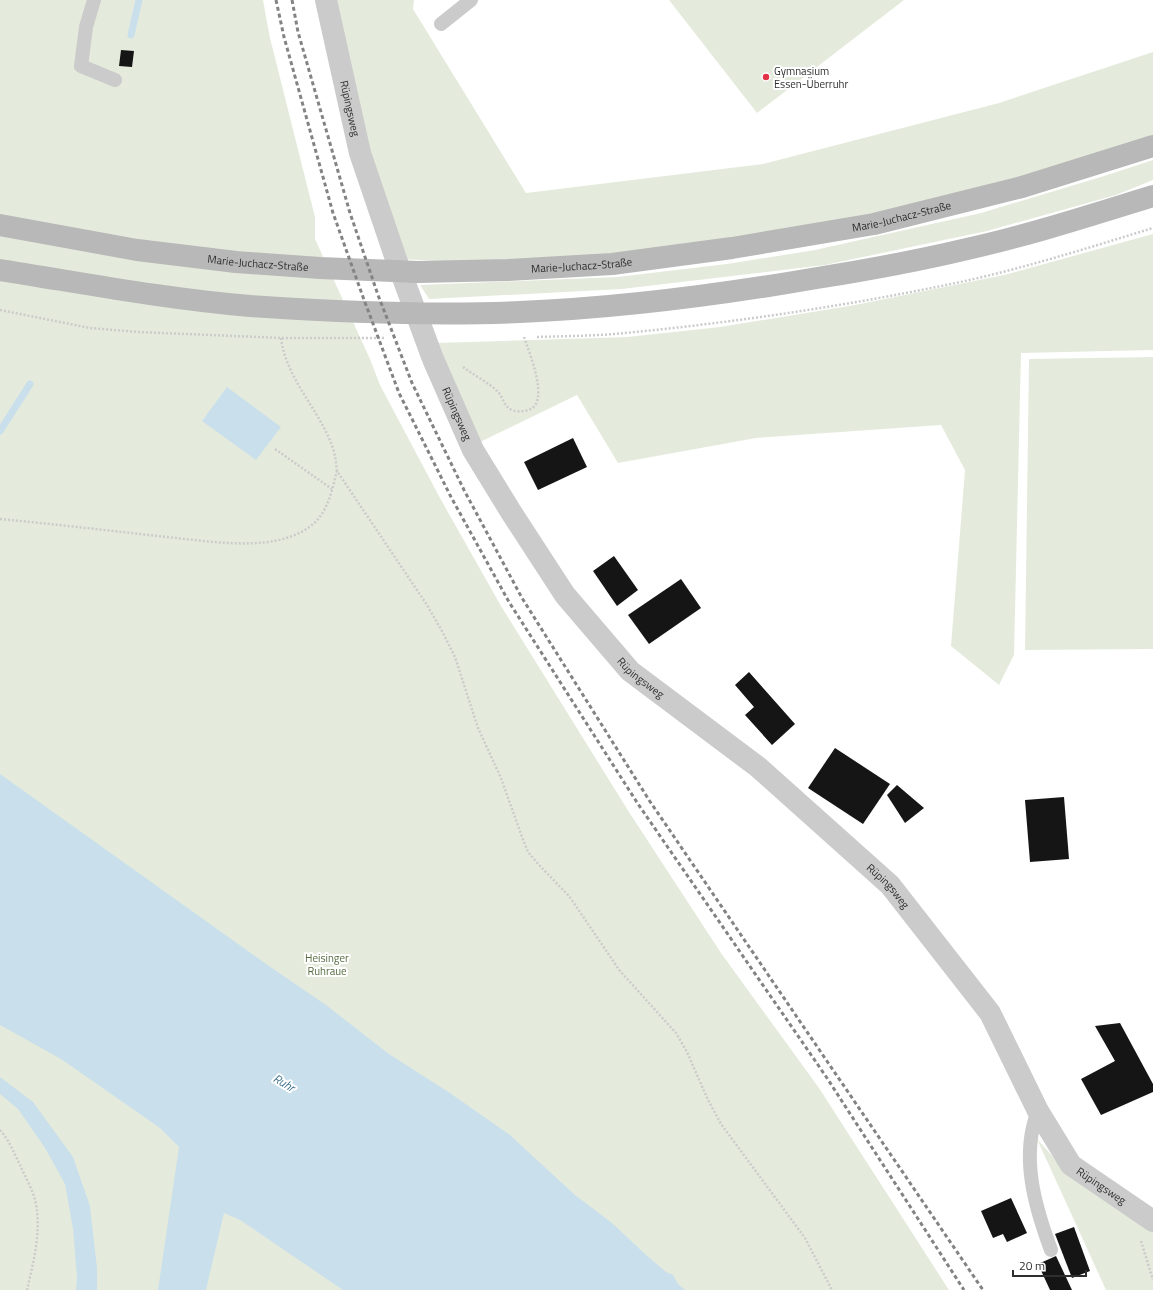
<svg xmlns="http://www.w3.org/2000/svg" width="1153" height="1290" font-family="'Titillium Web',sans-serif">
  <rect width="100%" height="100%" fill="#fff"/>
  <g fill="#e5ebdc">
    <path d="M0,0h263l7,38 45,179v22l55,120 10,26 60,113 61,108 128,206 92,141 98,135 130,202h-949z"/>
    <path d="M331,0h83l-1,9 113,184 237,-29 236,-61 154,-51v85l-61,23 -223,61 -136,21 -224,23 -108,-6 -37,-108z"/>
    <path d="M669,0h235l-147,113z"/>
    <path d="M1153,160v20l-37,15 -129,36 -162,34 -203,24 -193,10 -9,-14 197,-8 110,-13 88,-14 166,-37 123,-37z"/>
    <path d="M1153,234v116l-132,3 -7,302 -15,30 -48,-39 14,-176 -24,-45 -185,13 -138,25 -41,-68 -99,48 -42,-100 191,-6 93,-10 135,-22 149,-30z"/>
    <path d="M1153,357v292l-128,1 4,-291z"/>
    <path d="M1037,1139l27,30 89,62v59h-47z"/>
  </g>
  <g fill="#c9dfeb">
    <path d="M227,387l54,40 -25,33 -54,-39z"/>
    <path d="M0,774l269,192 57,39 63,49 61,39 60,42 65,60 37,28 32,30 22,19 7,3 5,9 7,6h-342l-103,-70 -16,-7 -18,77h-48l21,-143 -19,-19 -99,-69 -61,-34z"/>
    <path d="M0,1077l33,25 40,55 17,49 7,62v22h-21l1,-14 -4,-47 -8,-45 -20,-36 -27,-39 -18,-15z"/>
  </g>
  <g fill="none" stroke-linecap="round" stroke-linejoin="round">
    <g stroke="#c9dfeb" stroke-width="7">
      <path d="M131,35l8,-35"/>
      <path d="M0,431l30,-47"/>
    </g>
  </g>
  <g fill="#151515">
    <path d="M121,50l13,1 -2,16 -13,-1z"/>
    <path d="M573,438l14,29 -49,23 -14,-28z"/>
    <path d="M614,556l24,34 -21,16 -24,-35z"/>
    <path d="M681,579l20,29 -52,36 -21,-29z"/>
    <path d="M749,672l46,52 -23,21 -27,-30 9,-8 -19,-22z"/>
    <path d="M835,748l55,36 -27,40 -55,-36z"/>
    <path d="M897,785l27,23 -19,15 -18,-28z"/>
    <path d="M1064,797l5,62 -39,3 -5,-62z"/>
    <path d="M1120,1023l33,61v8l-52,23 -20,-36 34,-18 -20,-35z"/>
    <path d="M1011,1198l16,35 -20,9 -4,-8 -10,4 -12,-27z"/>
    <path d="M1074,1227l16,44 -18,7 -17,-44z"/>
    <path d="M1056,1256l16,34h-22l-12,-26z"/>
  </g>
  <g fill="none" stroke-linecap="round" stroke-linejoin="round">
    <g stroke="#cbcbcb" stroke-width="2.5" stroke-dasharray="2 2" stroke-linecap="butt">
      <path d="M0,310l90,18 49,4 142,6h103"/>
      <path d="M537,337c29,-1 59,-1 88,-4 114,-11 228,-28 340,-52 63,-14 126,-34 188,-53"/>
      <path d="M281,338c5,40 36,69 50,105 4,9 5,19 6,28l90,134 15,26 13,26 23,71 23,50 21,59 6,15 11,13 30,31 51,75 56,62 11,19 21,48 13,24 84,114 27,52"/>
      <path d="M463,367c9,7 28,17 35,25 5,5 6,14 12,17 4,3 13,3 18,1 23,-6 1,-58 -4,-73"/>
      <path d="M275,449l57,40"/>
      <path d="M0,519c52,5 105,11 157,17 33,3 67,9 100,7 19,-1 40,-6 55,-18 16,-13 20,-35 25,-54"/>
      <path d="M0,1130c9,10 14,23 20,35 6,14 16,30 17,46 3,26 -4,53 -10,79"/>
      <path d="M1141,1241l12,39"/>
    </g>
    <g stroke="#cbcbcb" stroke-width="14">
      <path d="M94,0l-8,27 -5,39 34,14"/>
      <path d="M441,24l30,-24"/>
      <path d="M1038,1111c-18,45 -3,96 13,139"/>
    </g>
    <path stroke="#cbcbcb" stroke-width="22" id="s1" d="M326,0l34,153 36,106 37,100 40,91 38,62 54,83 65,76 128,96 132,118 100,128 48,98 33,54 82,56"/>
    <g stroke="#b8b8b8" stroke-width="22">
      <path id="s2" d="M0,225l137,25 99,12 84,6 98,4 90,-2 104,-6 120,-16 142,-24 148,-37 131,-41"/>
      <path d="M0,270c83,13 166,29 250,36 89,6 180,10 270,6 99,-4 199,-17 297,-34 50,-8 100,-17 150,-29 63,-14 124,-34 186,-53"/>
    </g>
    <g stroke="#838383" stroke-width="3" stroke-dasharray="4 3" stroke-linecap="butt">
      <path d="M276,0l8,37 49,176 30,84 36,96 52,104 58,105 129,202 189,274 137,212"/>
      <path d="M292,0l6,32 52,181 28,82 34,88 52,107 58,108 127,202 334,490"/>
    </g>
  </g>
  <circle fill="#e13449" stroke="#fff" stroke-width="1.5" cx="766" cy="77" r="4"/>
  <g text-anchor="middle" stroke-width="4" stroke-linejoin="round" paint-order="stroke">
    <g font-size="11" fill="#2e2e2e" stroke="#fff" text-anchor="start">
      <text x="774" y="75">Gymnasium<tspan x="774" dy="13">Essen-Überruhr</tspan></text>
    </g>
    <g font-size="11" fill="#2e2e2e" stroke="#fff">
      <text dy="4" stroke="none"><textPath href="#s1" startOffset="111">Rüpingsweg</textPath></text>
      <text dy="4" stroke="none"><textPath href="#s2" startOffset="909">Marie-Juchacz-Straße</textPath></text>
      <text dy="4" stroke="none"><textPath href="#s2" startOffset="261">Marie-Juchacz-Straße</textPath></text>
      <text dy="4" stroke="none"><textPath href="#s2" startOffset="585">Marie-Juchacz-Straße</textPath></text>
      <text dy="4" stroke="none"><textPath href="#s1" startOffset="435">Rüpingsweg</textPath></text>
      <text dy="4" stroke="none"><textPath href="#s1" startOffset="759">Rüpingsweg</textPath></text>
      <text dy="4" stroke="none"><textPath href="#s1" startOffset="1083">Rüpingsweg</textPath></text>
      <text dy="4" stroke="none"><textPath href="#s1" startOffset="1455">Rüpingsweg</textPath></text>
    </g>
    <g font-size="11" fill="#53693d" stroke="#fff">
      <text x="327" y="962">Heisinger<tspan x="327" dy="13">Ruhraue</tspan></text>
    </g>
    <g font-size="12" font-style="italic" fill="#3e738e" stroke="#fff">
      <text transform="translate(284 1083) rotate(31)" y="4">Ruhr</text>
    </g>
  </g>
  <path d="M1013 1270v6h73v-6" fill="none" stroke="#2e2e2e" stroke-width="2"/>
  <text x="1019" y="1270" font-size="12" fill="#2e2e2e" stroke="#ffffff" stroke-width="3" paint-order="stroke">20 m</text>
</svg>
